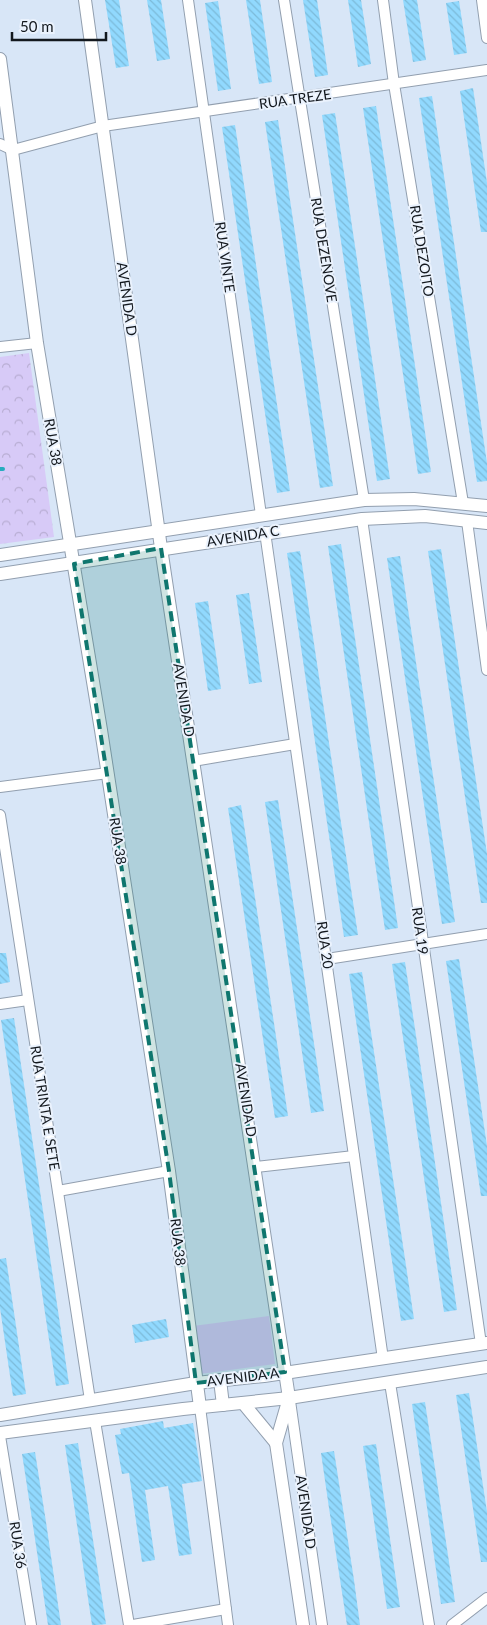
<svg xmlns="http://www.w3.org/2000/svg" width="487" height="1625" font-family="Lato,sans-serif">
  <defs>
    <pattern id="forest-crowns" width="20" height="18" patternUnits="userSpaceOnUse" patternTransform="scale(1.25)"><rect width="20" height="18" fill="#d7caf7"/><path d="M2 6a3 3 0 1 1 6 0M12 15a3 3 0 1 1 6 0" fill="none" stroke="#b8add3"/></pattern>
    <pattern id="building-back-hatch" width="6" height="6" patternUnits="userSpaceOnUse" patternTransform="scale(1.25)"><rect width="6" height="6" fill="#91d9fe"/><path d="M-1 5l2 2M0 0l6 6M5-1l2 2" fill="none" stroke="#7cbad9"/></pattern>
  </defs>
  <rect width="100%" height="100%" fill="#d8e6f7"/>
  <path fill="#d7caf7" d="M269,1316l6,48 -75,10 -7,-48z"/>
  <path fill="url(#forest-crowns)" d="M29,353l25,184 -54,7v-187z"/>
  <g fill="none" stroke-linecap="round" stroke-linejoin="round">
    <path stroke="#27acbe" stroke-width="4" d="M0,469h3"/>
  </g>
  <g fill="url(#building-back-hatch)">
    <path d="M105,0h14l10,66 -13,2z"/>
    <path d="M147,0h14l9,59 -13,2z"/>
    <path d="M246,0h14l12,82 -13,2z"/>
    <path d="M303,0h14l11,75 -13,2z"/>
    <path d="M348,0h13l10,64 -13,3z"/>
    <path d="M403,0h14l9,60 -13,2z"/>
    <path d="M218,1l13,88 -13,2 -13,-88z"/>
    <path d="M459,1l8,52 -13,2 -8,-52z"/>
    <path d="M473,88l14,95v49h-6l-21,-141z"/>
    <path d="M432,96l55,367v18l-10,1 -58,-384z"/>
    <path d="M376,106l55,366 -13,2 -55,-366z"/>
    <path d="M335,113l55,366 -13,2 -55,-366z"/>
    <path d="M278,120l55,366 -13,2 -55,-366z"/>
    <path d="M235,125l55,366 -13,2 -55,-366z"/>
    <path d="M341,544l57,384 -13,2 -57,-384z"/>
    <path d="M441,549l46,305v49h-6l-53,-352z"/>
    <path d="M300,551l58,384 -14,2 -57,-384z"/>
    <path d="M400,556l55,366 -13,2 -55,-366z"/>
    <path d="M249,593l13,89 -13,2 -13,-89z"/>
    <path d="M208,601l13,88 -13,2 -13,-88z"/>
    <path d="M278,800l46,311 -13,2 -46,-311z"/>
    <path d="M241,805l47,311 -13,2 -47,-310z"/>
    <path d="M0,953h6l4,29 -10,2z"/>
    <path d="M459,959l28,187v50h-6l-35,-235z"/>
    <path d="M405,962l52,348 -13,2 -52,-348z"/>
    <path d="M362,972l52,347 -13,2 -52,-347z"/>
    <path d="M14,1018l55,366 -13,2 -55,-366z"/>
    <path d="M6,1258l20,136 -13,2 -13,-88v-49z"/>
    <path d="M166,1319l3,18 -34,6 -3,-18z"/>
    <path d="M469,1393l18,119v50h-6l-25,-167z"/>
    <path d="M425,1402l30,200 -14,2 -29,-200z"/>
    <path d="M163,1421l1,7 29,-5 9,58 -20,3 10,70 -13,2 -11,-70 -23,4 10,70 -13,2 -13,-89 -7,1 -7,-39 6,-1 -1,-5z"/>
    <path d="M78,1443l28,181 -9,1h-5l-27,-180z"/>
    <path d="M376,1444l24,163 -13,2 -24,-163z"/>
    <path d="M334,1451l20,129 6,45h-13l-18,-117 -8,-55z"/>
    <path d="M35,1452l11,70 15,103h-13l-23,-152 -3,-19z"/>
  </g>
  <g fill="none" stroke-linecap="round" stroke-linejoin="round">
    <g stroke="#929faf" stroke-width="12">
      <g id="minor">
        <path d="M188,0l73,515"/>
        <path d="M284,0l80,500"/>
        <path d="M383,0l11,84 69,419"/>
        <path d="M482,0l5,38"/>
        <path d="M0,144l13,6 90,-24 384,-56"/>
        <path d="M0,347l37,-4"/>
        <path d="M362,519l119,825"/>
        <path d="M467,521l20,149"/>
        <path d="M265,532l118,827"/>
        <path d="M193,761l102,-17"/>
        <path d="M0,787l108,-14"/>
        <path d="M0,815l90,585"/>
        <path d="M327,959l160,-25"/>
        <path d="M0,1004l28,-4"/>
        <path d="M256,1167l98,-11"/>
        <path d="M58,1191l111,-20"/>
        <path d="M390,1383l39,242"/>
        <path d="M290,1401l32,224"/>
        <path d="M200,1407l28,218"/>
        <path d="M95,1421l34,204"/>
        <path d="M0,1436l31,189"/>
        <path d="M133,1625l93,-16"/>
        <path d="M452,1625l35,-27"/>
      </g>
    </g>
    <g stroke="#929faf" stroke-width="14">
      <g id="tertiary">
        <path d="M85,0l76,548 128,850 -13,45 27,182"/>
        <path d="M0,59l37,284 64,387 68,441 31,236"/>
        <path d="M0,555l364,-55 50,-1 73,7"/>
        <path d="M0,574l362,-55 63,-3 62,7"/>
        <path d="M220,1380l3,25"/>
        <path d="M243,1403l33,40"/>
        <path d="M0,1415l196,-32 68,-7 223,-33"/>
        <path d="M0,1433l183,-24 106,-11 198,-31"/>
      </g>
    </g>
    <use href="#minor" stroke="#fff" stroke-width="10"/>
    <use href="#tertiary" stroke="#fff" stroke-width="12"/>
  </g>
  <path fill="#0f766e" fill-opacity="0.2" stroke="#0f766e" stroke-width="4" stroke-dasharray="10 6" stroke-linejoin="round" d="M161,548l124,824 -89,11 -27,-212 -95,-607z"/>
  <g text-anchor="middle" stroke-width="4" stroke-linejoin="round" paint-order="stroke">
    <g font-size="14" fill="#13181e" stroke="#eaf2fd">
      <text transform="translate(295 99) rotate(-8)" y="5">RUA TREZE</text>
      <text transform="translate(324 250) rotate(81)" y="5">RUA DEZENOVE</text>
      <text transform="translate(422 251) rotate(81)" y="5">RUA DEZOITO</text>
      <text transform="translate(225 257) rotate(82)" y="5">RUA VINTE</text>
      <text transform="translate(127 299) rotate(82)" y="5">AVENIDA D</text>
      <text transform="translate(53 442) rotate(80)" y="5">RUA 38</text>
      <text transform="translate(243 536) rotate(-9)" y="5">AVENIDA C</text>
      <text transform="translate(184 700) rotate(81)" y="5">AVENIDA D</text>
      <text transform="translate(118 841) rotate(81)" y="5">RUA 38</text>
      <text transform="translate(420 931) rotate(82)" y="5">RUA 19</text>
      <text transform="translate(325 945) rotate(82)" y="5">RUA 20</text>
      <text transform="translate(246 1100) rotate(81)" y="5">AVENIDA D</text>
      <text transform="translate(45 1108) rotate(81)" y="5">RUA TRINTA E SETE</text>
      <text transform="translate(178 1242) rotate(83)" y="5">RUA 38</text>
      <text transform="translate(243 1377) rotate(-7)" y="5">AVENIDA A</text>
      <text transform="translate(306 1512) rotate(82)" y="5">AVENIDA D</text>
      <text transform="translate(18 1545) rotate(81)" y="5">RUA 36</text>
    </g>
  </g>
  <path d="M12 32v8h94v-8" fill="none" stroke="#13181e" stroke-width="2.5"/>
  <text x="20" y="32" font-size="15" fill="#13181e" stroke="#eaf2fd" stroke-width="4" paint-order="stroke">50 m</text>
</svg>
